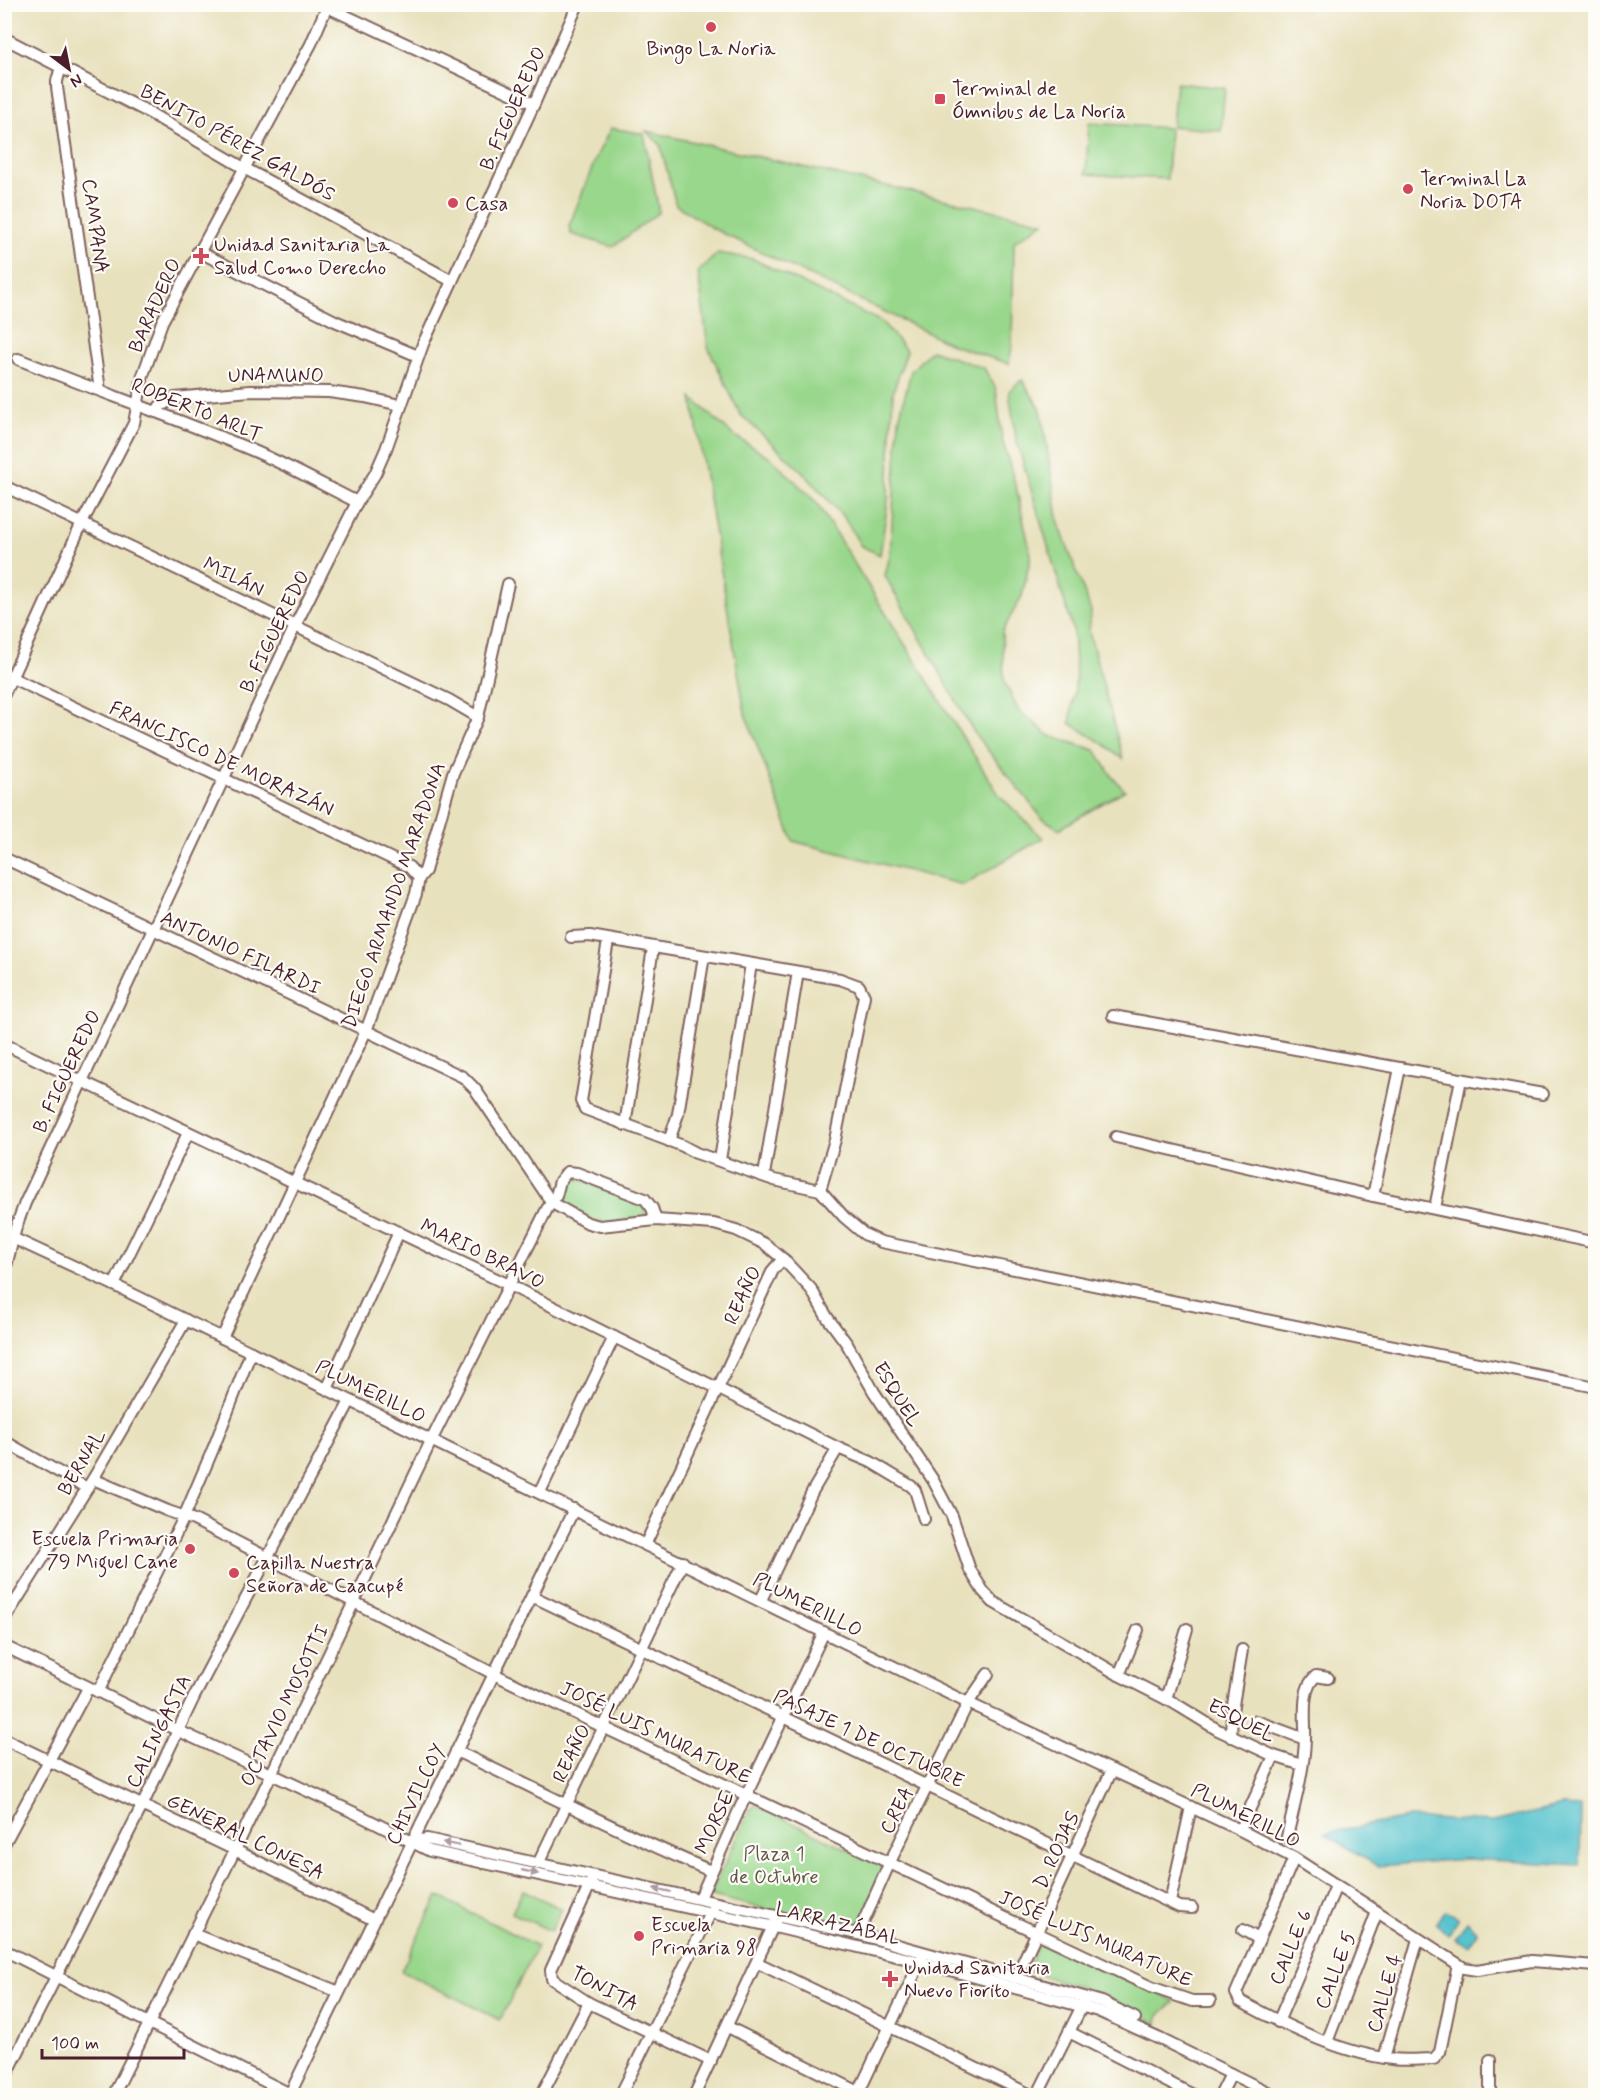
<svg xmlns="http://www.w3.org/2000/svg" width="1600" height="2100" font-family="Mynerve,sans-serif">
  <rect width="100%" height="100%" fill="#fdfcf7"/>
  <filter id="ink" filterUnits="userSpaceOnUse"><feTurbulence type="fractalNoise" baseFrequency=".0167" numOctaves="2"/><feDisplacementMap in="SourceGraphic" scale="12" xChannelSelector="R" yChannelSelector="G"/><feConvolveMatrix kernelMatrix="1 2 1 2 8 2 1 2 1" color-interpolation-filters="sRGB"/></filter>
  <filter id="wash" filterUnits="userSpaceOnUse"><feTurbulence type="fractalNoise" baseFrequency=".008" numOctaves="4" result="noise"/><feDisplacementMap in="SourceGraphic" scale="24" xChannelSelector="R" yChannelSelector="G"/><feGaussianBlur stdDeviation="1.35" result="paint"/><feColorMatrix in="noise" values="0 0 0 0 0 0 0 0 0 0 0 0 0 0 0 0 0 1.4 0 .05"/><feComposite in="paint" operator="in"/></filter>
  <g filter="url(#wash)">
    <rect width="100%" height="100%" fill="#e8e1bd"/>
    <g fill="#99d78c" stroke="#727b5c" stroke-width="1.5">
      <path d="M1176,83l49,5 -4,43 -49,-5z"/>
      <path d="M1089,123l81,5 -3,51 -81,-5z"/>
      <path d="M611,128l33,6 15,78 -46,35 -42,-13 -2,-8 29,-73z"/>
      <path d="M646,131l398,91 -30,20 -2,105 -3,17 -56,-19 -239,-116 -38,-24 -16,-61z"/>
      <path d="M718,253l35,6 129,63 25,29 -14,41 -5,108 -8,55 -19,-9 -16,-27 -43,-48 -62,-57 -32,-67 -10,-75z"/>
      <path d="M931,350l53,18 12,21 6,50 15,52 14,64 -9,41 -20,36 2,49 14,29 32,26 45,14 19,29 11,11 -66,39 -17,-11 -67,-84 -90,-158 5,-21 9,-136 12,-48z"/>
      <path d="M1022,380l19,30 18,114 32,87 -2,21 34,127 -19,-15 -34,-21 6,-43 -3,-50 -57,-191 -7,-48z"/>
      <path d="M692,398l41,37 37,22 46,45 183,293 44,43 -80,47 -170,-44 -48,-128z"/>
      <path d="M567,1177h6l64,22 8,7 1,10 -1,2 -37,5 -25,-6 -20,-16 -2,-8z"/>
      <path d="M755,1805l128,61 -22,59 -9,6 -139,-35 -2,-3 39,-83z"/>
      <path d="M523,1890l39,19 -11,22 -39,-18z"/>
      <path d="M438,1896l99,50 -37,74 -99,-49z"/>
      <path d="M1040,1939l135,62 -16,14 -1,9 -66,-33 -65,-20z"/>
    </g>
    <g fill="#56c3cd" stroke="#50717c" stroke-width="1.5">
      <path d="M1562,1806l19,1 -1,58 -114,-6 -89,7 -53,-33 84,-15 84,4z"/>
      <path d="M1444,1911l15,6 -11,18 -12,-12z"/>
      <path d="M1467,1921l10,11 -8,13 -14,-6z"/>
    </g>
  </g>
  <g filter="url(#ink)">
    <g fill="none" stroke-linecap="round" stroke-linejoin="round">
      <g stroke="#81635e" stroke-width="14">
        <g id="minor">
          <path d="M323,5l211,99"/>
          <path d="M4,38l144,74 96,56 208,113"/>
          <path d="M61,67l-4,14v6l43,303"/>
          <path d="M198,251l137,70 83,35"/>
          <path d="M4,295l1,-1"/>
          <path d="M18,359c79,32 159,59 236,92 35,15 69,34 103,51"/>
          <path d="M156,412l4,-6 15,-8 75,-7 79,1 36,5 35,8"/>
          <path d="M4,486l445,214 29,17"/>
          <path d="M4,674l405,193 10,11"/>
          <path d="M4,694l78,-171 52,-100 9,-48 19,-53 149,-278 17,-40"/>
          <path d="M4,858l459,219 12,12 77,114 36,20 12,3 56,-6 58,4 22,6 29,14 18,15 28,30 16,28 20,27 27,48 59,88 19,36 18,54 13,21 10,11 126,73 55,28 44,27 56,26 28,9"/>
          <path d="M571,937l19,-1 250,43 19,7 5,10 -29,144 -15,50"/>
          <path d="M608,941l-27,160 4,8 98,37 13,7 78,27 46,10 24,27 20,17 17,8 715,145"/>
          <path d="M1113,1016l430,78"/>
          <path d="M4,1044l505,241 329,163 33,14 40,24 4,4 9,29"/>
          <path d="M625,1125l28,-177"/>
          <path d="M1116,1137l257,59 223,47"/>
          <path d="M669,1141l9,-27 26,-158"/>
          <path d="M720,1160l31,-196"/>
          <path d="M764,1175l34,-203"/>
          <path d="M1373,1196l27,-128"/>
          <path d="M1435,1208l26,-129"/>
          <path d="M4,1234l110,51 854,418 272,127 54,28 170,110 13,2 55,-9 64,5"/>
          <path d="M4,1274l12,-47 9,-24 270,-577 62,-124 18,-28 11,-25 37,-105 111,-240 44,-100"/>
          <path d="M114,1285l74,-152"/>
          <path d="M222,1338l144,-307 50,-137 3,-16 6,-7 28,-98 25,-56 30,-133"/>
          <path d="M327,1389l72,-157"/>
          <path d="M4,1441l83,47"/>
          <path d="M93,1479l75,32 26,9 300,154 109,53 548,260 41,14h18"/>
          <path d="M540,1492l74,-155"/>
          <path d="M646,1543l127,-273 10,-11"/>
          <path d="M532,1596l647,311 13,1"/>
          <path d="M761,1600l51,-108 26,-44"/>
          <path d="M4,1620l89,-141 93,-159"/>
          <path d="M4,1646l173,84 180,84 73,37 345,76 146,35 177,49 62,28 116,57"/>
          <path d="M1119,1675l19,-45"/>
          <path d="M98,1692l86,-175 29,-68 38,-97"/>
          <path d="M1166,1699l21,-70"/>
          <path d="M1256,1721l49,18"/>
          <path d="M1231,1737l1,-26 10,-61"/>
          <path d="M4,1739l231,111 139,70"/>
          <path d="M456,1751c85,40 169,84 255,120"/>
          <path d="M1240,1830l34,-74"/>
          <path d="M1287,1837c7,-32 17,-65 18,-98 1,-19 -5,-50 11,-63l12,2"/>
          <path d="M412,1842l15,-3 9,2 422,93 244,68 33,16"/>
          <path d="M4,1844l84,-156"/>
          <path d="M1294,1858l-58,135 4,8c46,25 100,52 152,58 14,2 28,0 42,0l6,-7 18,-88"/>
          <path d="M538,1864l145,-302"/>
          <path d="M592,1880l-41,90 1,9 37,24 122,58"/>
          <path d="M700,1898l40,-90 84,-176"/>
          <path d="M1170,1902l21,-95"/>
          <path d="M1243,1930l16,9"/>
          <path d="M193,1934l146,58"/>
          <path d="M858,1934l32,-72 78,-159 20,-29"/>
          <path d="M4,1950l286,144"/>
          <path d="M758,1963l275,133"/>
          <path d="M1016,1977l96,-207"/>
          <path d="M1278,2022l58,-136"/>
          <path d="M728,2027l139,69"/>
          <path d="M1069,2032l126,64"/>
          <path d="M1327,2042l50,-130"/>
          <path d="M1384,2058l34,-119"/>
          <path d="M1490,2060v36"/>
          <path d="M4,2080l138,-274 52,-109 156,-296"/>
          <path d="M113,2096l122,-246 196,-409 116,-232 9,-13 4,-15 7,-9 10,1 68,26 7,9 4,12"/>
          <path d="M289,2096l285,-587"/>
          <path d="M541,2096l48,-93"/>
          <path d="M620,2096l93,-188"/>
          <path d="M694,2096l81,-174"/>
          <path d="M857,2096l65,-138"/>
          <path d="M1037,2096l47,-94"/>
          <path d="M1220,2096l11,-22"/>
        </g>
      </g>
      <use href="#minor" stroke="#fff" stroke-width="10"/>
    </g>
    <defs><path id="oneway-solid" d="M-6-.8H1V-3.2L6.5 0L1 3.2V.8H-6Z" transform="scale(1.5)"/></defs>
    <g fill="#ae9aa0">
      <use href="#oneway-solid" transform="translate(451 1844) rotate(-168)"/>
      <use href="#oneway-solid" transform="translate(530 1872) rotate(13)"/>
      <use href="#oneway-solid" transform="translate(662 1890) rotate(-168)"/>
    </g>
  </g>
  <g fill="#d1495b" stroke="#fdfcf7" stroke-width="2">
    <circle cx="711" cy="27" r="6"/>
    <rect x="934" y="93" width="12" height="12" rx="3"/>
    <circle cx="1408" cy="189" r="6"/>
    <circle cx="453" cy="203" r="6"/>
    <path d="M198 247h6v6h6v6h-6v6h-6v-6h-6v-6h6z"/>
    <circle cx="190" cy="1549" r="6"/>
    <circle cx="234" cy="1573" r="6"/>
    <circle cx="639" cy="1936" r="6"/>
    <path d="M887 1970h6v6h6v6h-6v6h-6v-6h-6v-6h6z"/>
  </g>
  <g text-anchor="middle" stroke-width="4.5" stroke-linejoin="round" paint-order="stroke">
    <g font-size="20" fill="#4a1f2b" stroke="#fdfcf7" text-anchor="start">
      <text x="711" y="55" text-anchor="middle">Bingo La Noria</text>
      <text x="952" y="95">Terminal de<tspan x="952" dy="23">Ómnibus de La Noria</tspan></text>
      <text x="1420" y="185">Terminal La<tspan x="1420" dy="23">Noria DOTA</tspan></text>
      <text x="465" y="210">Casa</text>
      <text x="214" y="251">Unidad Sanitaria La<tspan x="214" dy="23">Salud Como Derecho</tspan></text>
      <text x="178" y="1545" text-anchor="end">Escuela Primaria<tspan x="178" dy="23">79 Miguel Cane</tspan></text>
      <text x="246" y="1569">Capilla Nuestra<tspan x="246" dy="23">Señora de Caacupé</tspan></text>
      <text x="651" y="1931">Escuela<tspan x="651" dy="23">Primaria 98</tspan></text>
      <text x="904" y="1974">Unidad Sanitaria<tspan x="904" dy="23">Nuevo Fiorito</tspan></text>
    </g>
    <g font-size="20" fill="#4a1f2b" stroke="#fdfcf7">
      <text transform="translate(512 108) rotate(-66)" y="7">B. FIGUEREDO</text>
      <text transform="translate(238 142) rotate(29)" y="7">BENITO PÉREZ GALDÓS</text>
      <text transform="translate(96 226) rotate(82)" y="7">CAMPANA</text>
      <text transform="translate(154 305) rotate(-66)" y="7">BARADERO</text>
      <text x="276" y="382">UNAMUNO</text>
      <text transform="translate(197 409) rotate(22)" y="7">ROBERTO ARLT</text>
      <text transform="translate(234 576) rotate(26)" y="7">MILÁN</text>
      <text transform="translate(274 631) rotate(-64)" y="7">B. FIGUEREDO</text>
      <text transform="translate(222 758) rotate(25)" y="7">FRANCISCO DE MORAZÁN</text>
      <text transform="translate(393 895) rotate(-71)" y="7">DIEGO ARMANDO MARADONA</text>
      <text transform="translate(241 952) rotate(25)" y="7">ANTONIO FILARDI</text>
      <text transform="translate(66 1071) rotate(-65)" y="7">B. FIGUEREDO</text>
      <text transform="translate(483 1253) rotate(26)" y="7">MARIO BRAVO</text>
      <text transform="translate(742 1295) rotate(-65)" y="7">REAÑO</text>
      <text transform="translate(371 1391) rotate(26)" y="7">PLUMERILLO</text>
      <text transform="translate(898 1394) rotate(58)" y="7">ESQUEL</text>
      <text transform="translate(81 1462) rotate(-59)" y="7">BERNAL</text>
      <text transform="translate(808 1604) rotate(27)" y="7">PLUMERILLO</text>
      <text transform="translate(284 1705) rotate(-64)" y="7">OCTAVIO MOSOTTI</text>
      <text transform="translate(1242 1720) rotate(27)" y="7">ESQUEL</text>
      <text transform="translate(158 1731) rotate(-64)" y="7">CALINGASTA</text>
      <text transform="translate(656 1732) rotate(26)" y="7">JOSÉ LUIS MURATURE</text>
      <text transform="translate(869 1738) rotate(25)" y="7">PASAJE 1 DE OCTUBRE</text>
      <text transform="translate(571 1753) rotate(-64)" y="7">REAÑO</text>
      <text transform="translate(415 1794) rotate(-64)" y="7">CHIVILCOY</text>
      <text transform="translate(896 1810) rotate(-63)" y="7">CREA</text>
      <text transform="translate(1246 1815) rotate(27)" y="7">PLUMERILLO</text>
      <text transform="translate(714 1822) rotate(-65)" y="7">MORSE</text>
      <text transform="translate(246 1836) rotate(26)" y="7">GENERAL CONESA</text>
      <text transform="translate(1056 1850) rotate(-65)" y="7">D. ROJAS</text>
      <text transform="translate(838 1923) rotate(14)" y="7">LARRAZÁBAL</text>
      <text transform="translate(1096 1938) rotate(24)" y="7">JOSÉ LUIS MURATURE</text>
      <text transform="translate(1290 1947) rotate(-67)" y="7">CALLE 6</text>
      <text transform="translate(1335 1970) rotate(-69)" y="7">CALLE 5</text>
      <text transform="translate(605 1988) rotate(28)" y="7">TONITA</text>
      <text transform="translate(1384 1993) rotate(-74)" y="7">CALLE 4</text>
    </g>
    <g font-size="20" fill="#625648" stroke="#fdfcf7">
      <text x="774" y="1860">Plaza 1<tspan x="774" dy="23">de Octubre</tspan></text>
    </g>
  </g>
  <rect width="1600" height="2100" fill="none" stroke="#fdfcf7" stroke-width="24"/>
  <g transform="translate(69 69) rotate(148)" stroke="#fdfcf7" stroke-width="4.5" paint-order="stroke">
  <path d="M0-4.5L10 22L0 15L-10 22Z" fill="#4a1f2b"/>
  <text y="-9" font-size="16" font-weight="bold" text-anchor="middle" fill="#4a1f2b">N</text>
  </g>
  <path d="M42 2049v9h142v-9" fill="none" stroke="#4a1f2b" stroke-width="3"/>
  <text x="51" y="2049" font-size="18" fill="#4a1f2b" stroke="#fdfcf7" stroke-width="4.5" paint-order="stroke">100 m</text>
</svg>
